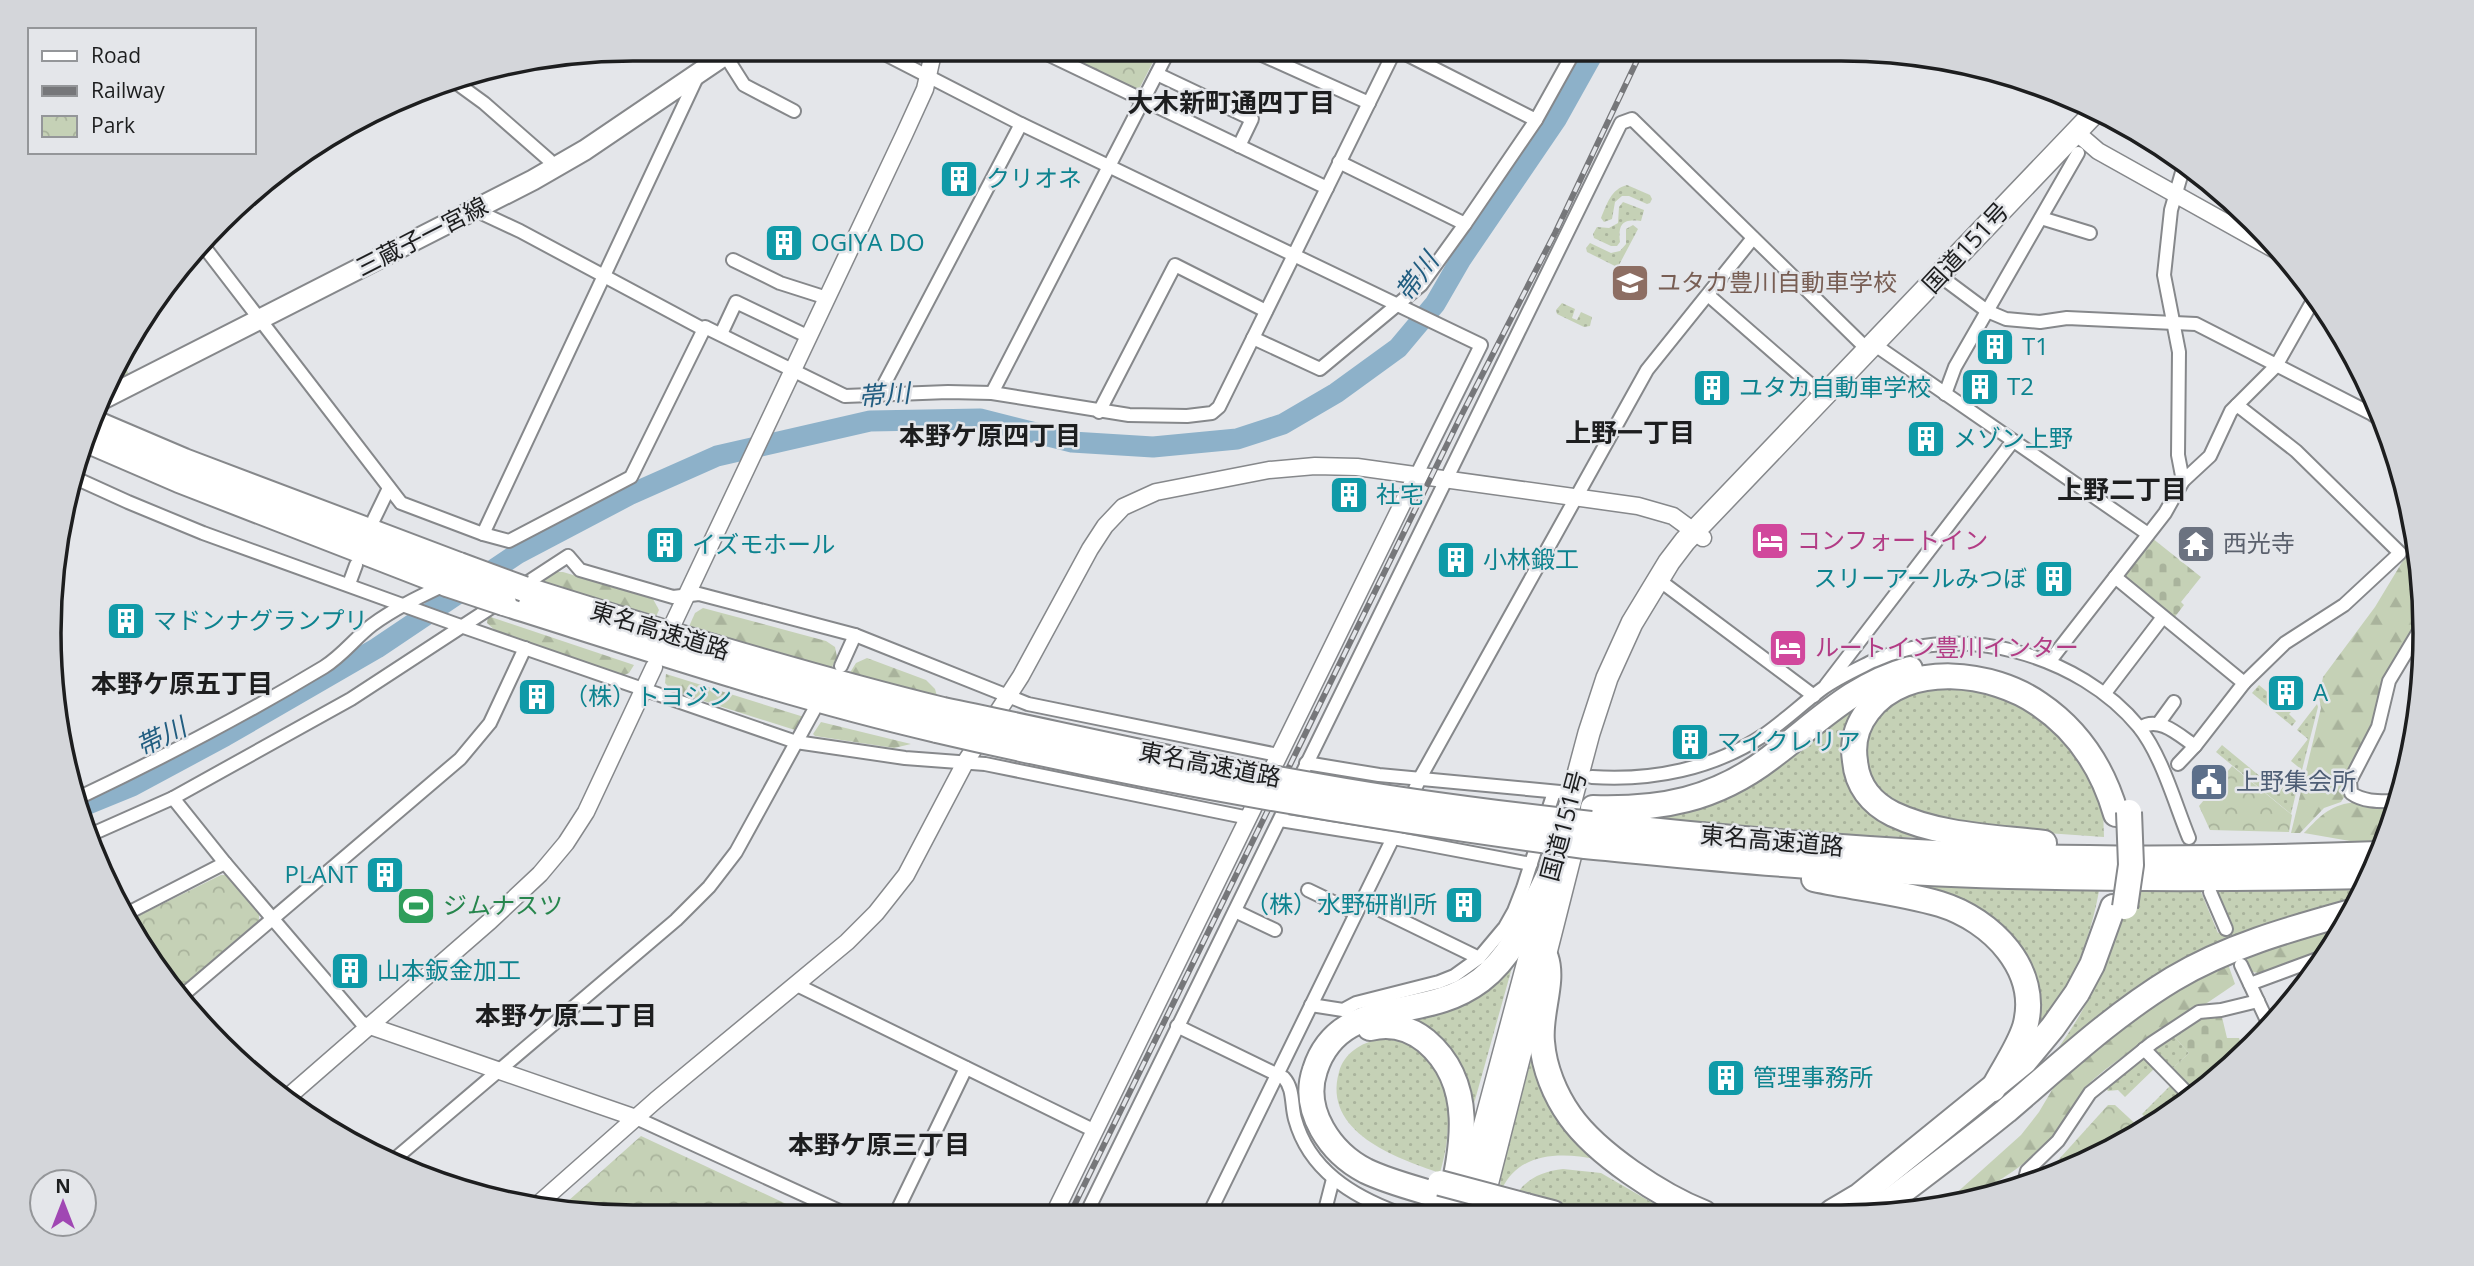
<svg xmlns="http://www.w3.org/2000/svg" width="2474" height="1266" font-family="'Open Sans','Noto Sans JP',sans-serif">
  <defs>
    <pattern id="grass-dots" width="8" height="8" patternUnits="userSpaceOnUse" patternTransform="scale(1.75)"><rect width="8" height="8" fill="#c5d1b6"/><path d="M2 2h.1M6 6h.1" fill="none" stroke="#a9b39c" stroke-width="1.8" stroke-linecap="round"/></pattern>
    <pattern id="forest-firs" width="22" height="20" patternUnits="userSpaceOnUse" patternTransform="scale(1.75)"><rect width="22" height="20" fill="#c5d1b6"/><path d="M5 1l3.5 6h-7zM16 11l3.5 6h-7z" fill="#a9b39c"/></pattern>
    <pattern id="cemetery-stones" width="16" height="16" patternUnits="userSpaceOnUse" patternTransform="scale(1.75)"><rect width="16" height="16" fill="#c5d1b6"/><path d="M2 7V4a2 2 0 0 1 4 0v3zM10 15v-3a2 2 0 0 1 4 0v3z" fill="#a9b39c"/></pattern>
    <pattern id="park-crowns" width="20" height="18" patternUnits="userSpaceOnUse" patternTransform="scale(1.75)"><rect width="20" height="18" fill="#c5d1b6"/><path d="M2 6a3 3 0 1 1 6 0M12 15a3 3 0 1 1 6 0" fill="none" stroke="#a9b39c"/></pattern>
  </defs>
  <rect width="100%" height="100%" fill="#e4e6ea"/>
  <g fill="url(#grass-dots)">
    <path d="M1627,185l23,10 2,4 -2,4 -3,1 -18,-8h-7l-7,6 -3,17 -8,3 -3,-4c6,-14 10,-29 26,-33z"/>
    <path d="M1623,202l21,8 -3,11c-18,-2 -23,2 -21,21l-3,4h-6l-17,-8 -1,-4 4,-7 12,1 9,-5 1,-16z"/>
    <path d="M1633,225l5,4 -19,36 -4,1 -28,-14 -1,-4 4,-5 21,10 9,-2 6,-7v-15z"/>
    <path d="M1562,303l13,6 -3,9 5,2 4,-8 11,5 -2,9 -6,1 -27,-13 -1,-4z"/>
    <path d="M1954,683l75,22 50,45 24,60 1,27 -115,-8 -60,-10 -56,-29 -12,-49 26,-41z"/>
    <path d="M1887,685l-37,90 105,64 -131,-5 -203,-17 28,-2z"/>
    <path d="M2259,685l32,27 -2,2 7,7 -4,5 -40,-33z"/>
    <path d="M2317,704l1,3 -16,63 -11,-9 17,-22 -11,-9z"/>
    <path d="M2222,745l57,47 19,-23 3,3 -10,42 -75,-62z"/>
    <path d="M1893,882l206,9c-6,33 -17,68 -34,98 -11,21 -28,39 -41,58l-3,-90z"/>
    <path d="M2366,889l-11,17 -57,13 -240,134 -2,-2c37,-51 58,-99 73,-160l72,1 17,41 15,-7 -15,-34z"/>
    <path d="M1513,964l-38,136 -1,3h-3l-21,-52 -13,-16 -26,-15z"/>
    <path d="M2172,1034l17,19 -17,16 -18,-17v-5z"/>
    <path d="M1379,1039c74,0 78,80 61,134 -44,-15 -118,-41 -101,-101 5,-19 22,-29 40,-33z"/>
    <path d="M1532,1056l64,103c-35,-7 -77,-7 -94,30h-2l1,-15z"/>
    <path d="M2138,1059l9,1 8,8 -30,29 -7,-7 -10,1 -4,-5z"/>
    <path d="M2172,1084l10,10c-1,16 -19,22 -31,29l-9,-9z"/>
    <path d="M1563,1169l38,4 69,40h-99l-56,-15c9,-19 28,-27 48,-29z"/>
  </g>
  <g fill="url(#forest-firs)">
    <path d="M121,357l9,20 -26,12z"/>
    <path d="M2416,539l4,17 2,60 -37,65 -13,46 -26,52 -2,9 2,6 -5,8 -17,6 -24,25h-9l30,-125 -2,-11 4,-20 52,-70z"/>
    <path d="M553,572h10l90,27 6,11 -5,11 -118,-38z"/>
    <path d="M703,608l123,33 9,6 2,10 -8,16 -142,-42 8,-18z"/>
    <path d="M488,616l146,49 -5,8 -7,3 -124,-43 -11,-10z"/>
    <path d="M867,658l59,22 9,9 4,14 -93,-24 10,-16z"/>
    <path d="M666,674l138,43 -9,13 -123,-39 -7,-8z"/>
    <path d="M821,722l90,22 -17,4 -79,-12 -2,-2z"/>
    <path d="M2357,802l40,3 -13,36h-34l-46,-8c17,-18 27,-29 53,-31z"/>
    <path d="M2342,926l-17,24 -67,23 -11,-2 -6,-14z"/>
    <path d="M2228,964l7,20c-46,33 -98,58 -141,95 -15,13 -23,31 -34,47 -25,36 -76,68 -117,79l78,-70 18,-23 23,-39 108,-80z"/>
  </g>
  <g fill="url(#cemetery-stones)">
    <path d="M2152,538l49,39 -20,25 3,3 -10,13 -50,-39v-6z"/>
    <path d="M2221,1013l6,25h12l5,14 -44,41 -5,-1 -23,-23 17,-16 -17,-19 30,-18z"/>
  </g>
  <g fill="url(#park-crowns)">
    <path d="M1060,49h68l25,13 -16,31 -79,-39z"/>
    <path d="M2232,766l60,49 -3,17 -79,-2 -11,-24z"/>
    <path d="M221,875h5l33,39v6l-80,69 -49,-69z"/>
    <path d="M2108,1105h7l26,24 -77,44 -23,6z"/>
    <path d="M641,1136l169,79 -215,1 -37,-6z"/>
  </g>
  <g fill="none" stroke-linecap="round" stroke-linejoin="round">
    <path stroke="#8db1c9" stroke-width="21" d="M83,806l49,-20 93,-50 152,-88 140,-94 112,-59 88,-39 153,-35 110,-2 92,23 81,5 84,-8 46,-15 53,-31 62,-45 37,-44 26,-45 96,-141 38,-68"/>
    <g stroke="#86888b" stroke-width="16">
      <g id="minor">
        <path d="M875,49l146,75 460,221 -65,131"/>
        <path d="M1037,49l290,139"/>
        <path d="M1251,50l118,53"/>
        <path d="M1398,50l138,70 39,-70"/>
        <path d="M725,55l19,30 50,26"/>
        <path d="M1964,67l2,-2"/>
        <path d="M1157,74l95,45 -13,27"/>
        <path d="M451,79l33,24 65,57 6,8"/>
        <path d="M475,210l45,21 183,98"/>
        <path d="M2041,218l49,15"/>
        <path d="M1465,224l71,-104"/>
        <path d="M205,248l196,255 82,31 215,-459"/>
        <path d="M733,260l47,23 47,15"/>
        <path d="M1940,276l47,35 19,8 34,3 27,-4 129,6 176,90 12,8"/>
        <path d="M1708,295l117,102"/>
        <path d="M721,334l15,-32 73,35"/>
        <path d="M1253,338l67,31 101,-84 44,-61 -126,-62"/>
        <path d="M1875,345l273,189"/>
        <path d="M992,393l177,-343"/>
        <path d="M879,394l142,-270"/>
        <path d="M1945,394l10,-27 123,-214"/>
        <path d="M2237,405l59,46 104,102 -56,52 -59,38 -41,40"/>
        <path d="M1099,412l76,-147 91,46"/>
        <path d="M73,477l55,25 75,31 252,91 341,118 109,16 80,6 264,54"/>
        <path d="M2183,481l-5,-26 1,-103 -15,-77 7,-65 14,-48"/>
        <path d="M374,519l15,-31"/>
        <path d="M483,534l26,7 122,-64 74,-150 140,69 103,-4 44,1 137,22 58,1 25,-3 7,-6 176,-357"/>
        <path d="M2115,577l129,106 -49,63c-15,-10 -36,-31 -55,-18"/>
        <path d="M349,584l7,-19"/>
        <path d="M1667,586l147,110"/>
        <path d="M519,588l49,-32 12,14 93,27 26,-3 156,41 173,69 250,51"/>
        <path d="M2049,662l116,-149 18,-32 27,-25 21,-45 45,-45 39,-69"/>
        <path d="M841,666l14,-31"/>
        <path d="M1826,685l187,-244"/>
        <path d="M2105,693l58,-76"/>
        <path d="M2158,724l16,-22"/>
        <path d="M1306,763l73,12 181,17"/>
        <path d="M2178,764l17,-18"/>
        <path d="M1592,777c60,4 121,-8 172,-42 20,-14 38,-31 58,-46 15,-11 35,-20 51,-28 87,-41 207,-6 266,66 23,29 36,77 50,111"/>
        <path d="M80,797c84,-40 166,-83 244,-130 19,-12 31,-29 48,-42 23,-17 49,-29 74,-41"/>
        <path d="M173,798l52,65 136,159 9,4"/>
        <path d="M2399,801c-17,0 -34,2 -48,-8l-1,-12 28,-54 11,-46 33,-55"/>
        <path d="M1280,820l113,18 138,26"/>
        <path d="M92,834l81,-36 178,-99 150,-98"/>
        <path d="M1308,890l48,23"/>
        <path d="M2210,892l16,37"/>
        <path d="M1362,901l117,57"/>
        <path d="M1235,911l40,19"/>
        <path d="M126,914l99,-51"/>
        <path d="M2241,965l29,62"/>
        <path d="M795,984l300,147"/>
        <path d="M2250,984l70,-26"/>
        <path d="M183,995l277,-236 30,-36 35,-75"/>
        <path d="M1311,1005l32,5 13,-7 83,-21 15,-6 25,-18 26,-31 9,-16 9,-23 31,-96"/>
        <path d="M1177,1026l107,52c10,11 7,27 11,41 14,51 57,77 103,94"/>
        <path d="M2144,1049l49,50"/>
        <path d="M636,1118l212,97"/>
        <path d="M390,1163l286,-243 33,-33 27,-35 78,-142"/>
        <path d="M2024,1183l3,-12 31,-30 32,-48 62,-50 47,-31 22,-2 37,-9"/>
        <path d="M1086,1214l535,-1091 11,-4 237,232"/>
        <path d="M1209,1214l184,-376 27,-60 227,-408 106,-132"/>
        <path d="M1324,1214l9,-35"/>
        <path d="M895,1215l71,-147"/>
      </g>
    </g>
    <g stroke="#86888b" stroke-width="19">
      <g id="tertiary">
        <path d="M2076,132l22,19 188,105"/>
        <path d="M672,626l232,-491 21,-46 9,-40"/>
        <path d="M370,1026l266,92"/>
        <path d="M289,1096l201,-175 50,-47 26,-31 20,-31 68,-145"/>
        <path d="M536,1206l120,-106 191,-158 29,-29 30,-38 60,-114 55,-85 69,-127 15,-23 18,-19 33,-15 113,-22 46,-4 42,1 281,39 35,10 30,22"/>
        <path d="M1054,1214l362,-738"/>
      </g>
    </g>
    <g stroke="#86888b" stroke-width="23">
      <path id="secondary" d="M97,402l436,-222 52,-30 149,-101"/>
    </g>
    <g stroke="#86888b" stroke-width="24">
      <g id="trunk">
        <path d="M1461,1213l128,-480 18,-55 25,-55 37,-61 16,-21 413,-432"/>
        <path d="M1480,1213l93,-367"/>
      </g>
    </g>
    <g stroke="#86888b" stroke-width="28">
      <g id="motorway">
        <path d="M90,421l94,40 275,104"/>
        <path d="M84,439l95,41 268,104"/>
        <path d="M524,589c139,44 277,86 419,121"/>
        <path d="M504,603c143,45 286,93 433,127"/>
        <path d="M1593,808c67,2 122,-8 177,-50 47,-35 82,-73 140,-89"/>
        <path d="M1591,824c121,13 243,24 364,30 141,7 283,5 424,0"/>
        <path d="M2044,843c-49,-6 -105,-7 -151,-29 -22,-11 -36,-29 -38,-53 -3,-19 2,-36 13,-50 39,-51 125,-39 171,-7 40,27 64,65 77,110"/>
        <path d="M1585,846c85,8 170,17 254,22 177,12 355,12 532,8"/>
        <path d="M1814,879c42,9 85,13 126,25 52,16 101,66 85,123 -7,22 -22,42 -32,62"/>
        <path d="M1546,958c8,24 -7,56 -4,84 2,26 13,53 28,74 27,38 91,80 134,97"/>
        <path d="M1370,1028c20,-5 40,0 56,13 53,45 35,113 22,172"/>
        <path d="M1437,1195c-23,-7 -48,-13 -71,-24 -35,-18 -65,-60 -51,-101 6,-19 18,-35 36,-45 42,-22 86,-12 130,-45 34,-26 50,-70 69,-107"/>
        <path d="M1526,1206l27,7"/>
        <path d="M1832,1212l27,-16 165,-134 29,-35 24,-34 15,-28 21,-58"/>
        <path d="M1875,1212c44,-33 88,-66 131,-101 54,-46 106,-95 167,-132 55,-33 117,-50 178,-67"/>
      </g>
    </g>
    <use href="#minor" stroke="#fff" stroke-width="12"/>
    <use href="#tertiary" stroke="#fff" stroke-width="16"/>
    <use href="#secondary" stroke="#fff" stroke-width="19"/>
    <use href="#trunk" stroke="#fff" stroke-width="21"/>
    <use href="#motorway" stroke="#fff" stroke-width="24"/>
    <g stroke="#76777a" stroke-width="6">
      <path id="rail" d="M1070,1214l390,-796 95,-185 87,-183"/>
    </g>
    <use href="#rail" stroke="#e4e6ea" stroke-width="3.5" stroke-dasharray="10" stroke-linecap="butt"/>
    <g stroke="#86888b" stroke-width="28" stroke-linecap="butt">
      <g id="motorway-bridge">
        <path d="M459,565l65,24"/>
        <path d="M447,584l57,19"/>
        <path d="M943,710c126,26 252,56 380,77 89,16 179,27 268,37"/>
        <path d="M937,730c214,50 430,87 648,116"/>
        <path d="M2125,907l6,-42 -2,-53"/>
        <path d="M1440,1183l86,23"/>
      </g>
    </g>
    <use href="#motorway-bridge" stroke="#fff" stroke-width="24"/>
  </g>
  <defs>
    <g id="building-square" transform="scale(2.0125)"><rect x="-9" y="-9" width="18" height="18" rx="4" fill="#0f9aa8" stroke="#e4e6ea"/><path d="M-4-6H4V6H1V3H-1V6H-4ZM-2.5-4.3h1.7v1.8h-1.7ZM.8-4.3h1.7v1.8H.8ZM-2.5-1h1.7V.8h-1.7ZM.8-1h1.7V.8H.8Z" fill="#fff"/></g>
    <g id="school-square" transform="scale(2.0125)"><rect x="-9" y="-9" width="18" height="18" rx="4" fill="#8d6e63" stroke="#e4e6ea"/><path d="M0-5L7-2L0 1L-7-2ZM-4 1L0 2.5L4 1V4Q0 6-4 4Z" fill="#fff"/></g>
    <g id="hotel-square" transform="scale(2.0125)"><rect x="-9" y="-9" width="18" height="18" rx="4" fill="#d1479c" stroke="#e4e6ea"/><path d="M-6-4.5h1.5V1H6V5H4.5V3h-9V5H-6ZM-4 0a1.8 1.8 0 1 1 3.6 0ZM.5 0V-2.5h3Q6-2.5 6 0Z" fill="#fff"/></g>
    <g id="temple-square" transform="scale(2.0125)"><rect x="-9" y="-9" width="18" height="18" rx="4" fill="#6b7280" stroke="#e4e6ea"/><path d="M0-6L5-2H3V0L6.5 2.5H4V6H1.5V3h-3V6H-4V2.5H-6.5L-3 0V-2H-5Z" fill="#fff"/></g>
    <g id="civic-square" transform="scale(2.0125)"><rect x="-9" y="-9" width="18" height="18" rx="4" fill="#5c6f8a" stroke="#e4e6ea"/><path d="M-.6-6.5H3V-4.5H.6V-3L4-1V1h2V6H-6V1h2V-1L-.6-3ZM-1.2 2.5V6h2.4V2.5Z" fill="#fff"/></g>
    <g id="stadium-square" transform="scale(2.0125)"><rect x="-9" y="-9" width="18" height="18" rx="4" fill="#2e9e5b" stroke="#e4e6ea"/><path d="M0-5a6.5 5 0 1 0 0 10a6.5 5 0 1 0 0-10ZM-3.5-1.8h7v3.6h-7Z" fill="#fff"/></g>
  </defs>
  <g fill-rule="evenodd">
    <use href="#building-square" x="959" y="179"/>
    <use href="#building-square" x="784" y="243"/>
    <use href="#school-square" x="1630" y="283"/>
    <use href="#building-square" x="1995" y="347"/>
    <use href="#building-square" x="1980" y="387"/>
    <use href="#building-square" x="1712" y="388"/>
    <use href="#building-square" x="1926" y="439"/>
    <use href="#building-square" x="1349" y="495"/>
    <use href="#hotel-square" x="1770" y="541"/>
    <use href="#temple-square" x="2196" y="544"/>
    <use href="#building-square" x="665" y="545"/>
    <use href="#building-square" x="1456" y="560"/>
    <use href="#building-square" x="2054" y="579"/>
    <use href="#building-square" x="126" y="621"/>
    <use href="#hotel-square" x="1788" y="648"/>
    <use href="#building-square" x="2286" y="693"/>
    <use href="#building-square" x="537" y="697"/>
    <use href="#building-square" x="1690" y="742"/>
    <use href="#civic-square" x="2209" y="782"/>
    <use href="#building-square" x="385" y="875"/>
    <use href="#building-square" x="1464" y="905"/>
    <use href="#stadium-square" x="416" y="906"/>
    <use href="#building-square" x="350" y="971"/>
    <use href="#building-square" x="1726" y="1078"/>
  </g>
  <g text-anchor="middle" stroke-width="5" stroke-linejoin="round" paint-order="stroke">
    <g font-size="24" fill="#0d838f" stroke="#e4e6ea" text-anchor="start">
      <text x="986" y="187">クリオネ</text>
      <text x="811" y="251">OGIYA DO</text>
      <text x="2022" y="355">T1</text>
      <text x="2007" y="395">T2</text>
      <text x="1739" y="396">ユタカ自動車学校</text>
      <text x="1953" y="447">メゾン上野</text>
      <text x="1376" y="503">社宅</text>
      <text x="692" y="553">イズモホール</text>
      <text x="1483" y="568">小林鍛工</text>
      <text x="2027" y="587" text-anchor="end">スリーアールみつぼ</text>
      <text x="153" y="629">マドンナグランプリ</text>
      <text x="2313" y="701">A</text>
      <text x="564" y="705">（株）トヨジン</text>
      <text x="1717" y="750">マイクレリア</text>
      <text x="358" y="883" text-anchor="end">PLANT</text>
      <text x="1437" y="913" text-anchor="end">（株）水野研削所</text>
      <text x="377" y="979">山本鈑金加工</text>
      <text x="1753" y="1086">管理事務所</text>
    </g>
    <g font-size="24" fill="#1d1e1f" stroke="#e4e6ea">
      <text transform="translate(422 237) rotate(-27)" y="8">三蔵子一宮線</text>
      <text transform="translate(1966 248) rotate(-47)" y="8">国道151号</text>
      <text transform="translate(660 631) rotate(17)" y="8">東名高速道路</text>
      <text transform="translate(1210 765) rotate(11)" y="8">東名高速道路</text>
      <text transform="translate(1564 826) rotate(-75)" y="8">国道151号</text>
      <text transform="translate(1772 841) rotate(5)" y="8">東名高速道路</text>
    </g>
    <g font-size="24" fill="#785e54" stroke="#e4e6ea" text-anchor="start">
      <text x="1657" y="291">ユタカ豊川自動車学校</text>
    </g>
    <g font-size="24" fill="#b23c85" stroke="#e4e6ea" text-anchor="start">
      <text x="1797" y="549">コンフォートイン</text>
      <text x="1815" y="656">ルートイン豊川インター</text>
    </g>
    <g font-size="24" fill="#5b616d" stroke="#e4e6ea" text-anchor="start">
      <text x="2223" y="552">西光寺</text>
    </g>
    <g font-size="24" fill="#4e5e75" stroke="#e4e6ea" text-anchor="start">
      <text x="2236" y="790">上野集会所</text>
    </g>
    <g font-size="24" fill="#27864d" stroke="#e4e6ea" text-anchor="start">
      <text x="443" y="914">ジムナスツ</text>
    </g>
    <g font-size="26" font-weight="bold" fill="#1d1e1f" stroke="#e4e6ea">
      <text x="1231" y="112">大木新町通四丁目</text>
      <text x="1630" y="442">上野一丁目</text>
      <text x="990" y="445">本野ケ原四丁目</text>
      <text x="2122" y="499">上野二丁目</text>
      <text x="182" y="693">本野ケ原五丁目</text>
      <text x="566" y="1025">本野ケ原二丁目</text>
      <text x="879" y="1154">本野ケ原三丁目</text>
    </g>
    <g font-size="26" font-style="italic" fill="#215d80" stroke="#e4e6ea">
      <text transform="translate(1417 277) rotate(-54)" y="9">帯川</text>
      <text transform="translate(884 395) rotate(-5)" y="9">帯川</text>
      <text transform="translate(161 737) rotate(-26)" y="9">帯川</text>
    </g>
  </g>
  <path d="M0 0H2474V1266H0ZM633 61H1841A572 572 0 0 1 2413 633V633A572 572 0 0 1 1841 1205H633A572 572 0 0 1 61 633V633A572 572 0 0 1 633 61Z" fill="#d4d6da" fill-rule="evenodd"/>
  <path fill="none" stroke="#1d1e1f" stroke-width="3.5" d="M633 61H1841A572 572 0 0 1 2413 633V633A572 572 0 0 1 1841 1205H633A572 572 0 0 1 61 633V633A572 572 0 0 1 633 61Z"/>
  <rect x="28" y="28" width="228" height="126" fill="#e4e6ea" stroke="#949699" stroke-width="2"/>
  <rect x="42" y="51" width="35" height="10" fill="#ffffff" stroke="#949699" stroke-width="2"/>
  <text x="91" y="63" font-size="21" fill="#1d1e1f">Road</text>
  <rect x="42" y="86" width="35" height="10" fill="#76777a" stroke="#949699" stroke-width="2"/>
  <text x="91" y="98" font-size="21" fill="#1d1e1f">Railway</text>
  <rect x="42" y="116" width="35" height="21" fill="url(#park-crowns)" stroke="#949699" stroke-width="2"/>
  <text x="91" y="133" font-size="21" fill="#1d1e1f">Park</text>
  <g transform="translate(63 1203)"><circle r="33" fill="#e4e6ea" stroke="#949699" stroke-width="2"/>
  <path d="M0-5L12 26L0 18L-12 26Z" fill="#a047b3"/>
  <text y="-10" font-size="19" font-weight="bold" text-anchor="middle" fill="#1d1e1f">N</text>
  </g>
</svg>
